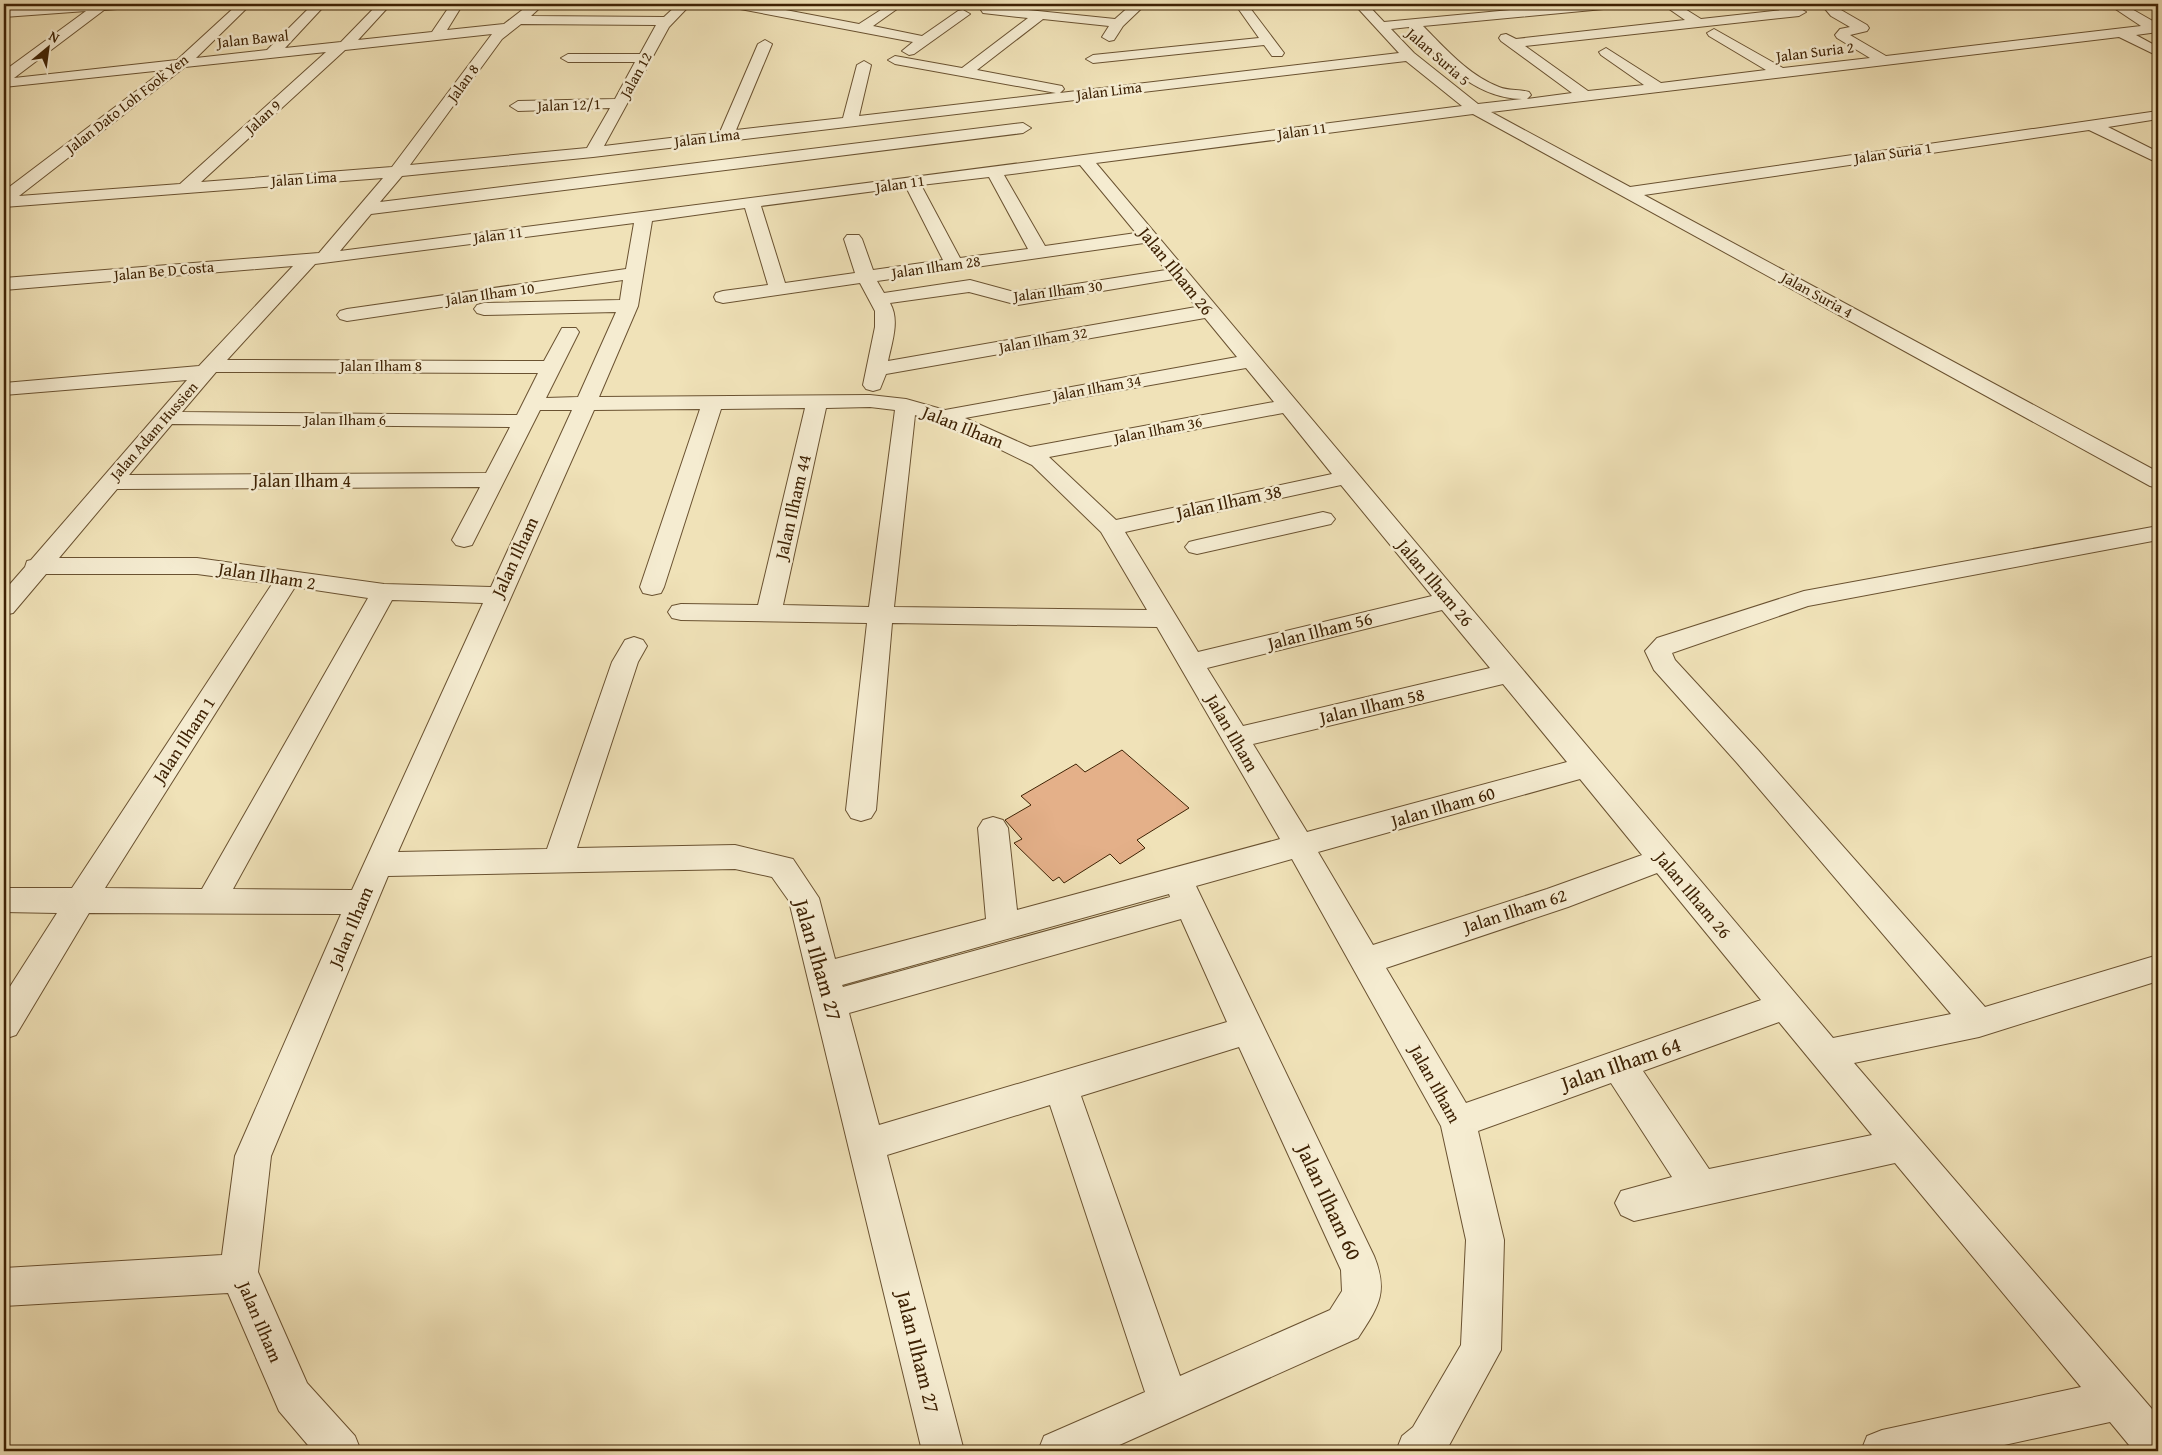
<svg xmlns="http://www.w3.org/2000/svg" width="2162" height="1455" font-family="'Gentium Book Plus',serif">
  <rect width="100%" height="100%" fill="#f0e2b8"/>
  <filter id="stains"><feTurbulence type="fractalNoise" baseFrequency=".004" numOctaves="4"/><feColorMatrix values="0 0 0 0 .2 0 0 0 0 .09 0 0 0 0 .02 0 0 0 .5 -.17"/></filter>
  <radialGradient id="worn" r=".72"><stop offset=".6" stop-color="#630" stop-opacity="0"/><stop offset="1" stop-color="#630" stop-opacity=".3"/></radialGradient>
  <path fill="#e4b089" stroke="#3e2204" d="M1122,750l67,58 -52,32 8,8 -25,16 -10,-10 -46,29 -5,-6 -6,4 -39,-38 8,-4 -17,-19 26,-15 -10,-9 55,-32 9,8z"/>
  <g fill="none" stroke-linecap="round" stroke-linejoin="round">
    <g stroke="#6a5231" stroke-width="2">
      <g id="minor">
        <path d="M79,4h57l-6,4 -26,2 -90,68 163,-18 61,-56h13l-55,54 71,-8 46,-46h13l-41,44 56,-6 37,-38h13l-33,36 74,-8 19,-28h12l-16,26 57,-6 26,-20h14l-13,12 133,1 14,-13h13l-22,23 -65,119 116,-14 38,-88 7,-4 7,4 -36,86 107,-12 14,-53 7,-4 7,4 -12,51 197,-23 -161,-29 -7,-4 7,-4 67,12 66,-50 -45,-5 -2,-3 7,-4 127,13 17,-15h14l-23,22 -9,14 -5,1 -7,-4 7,-11 -66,-7 -66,51 85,16 2,3 -4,4 339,-40 -45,-49h13l17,18 191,-18h45l-6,4 -191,18c22,22 45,49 76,61 10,4 20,2 30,5l2,3 -4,4 45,-6 -71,-52 -2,-3 2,-3 5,-1 10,5 169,-19 -23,-16h15l24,15 98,-11 7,4 -7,4 -274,30 63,45 56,-6 -43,-30 -2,-3 7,-4 55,35 105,-13 -57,-34 -2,-3 7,-4 69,39 87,-10 -33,-20 -2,-3 5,-6 10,-2 -19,-11 -10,-12h13l7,6 26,15 2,3 -2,3 -17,4 36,21 255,-30 -33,-22h15l35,20v8l-22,3 22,12v9l-39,-19 -628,75 139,75 528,-76v8l-50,8 50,25v11l-69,-33 -445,65 514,277v16l-8,-2 -677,-372 -377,49 737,875 118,-24 -213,-250 -84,-94 -9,-19 12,-13 147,-47 354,-65v14l-350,66 -136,47 3,7 83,90 227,257 173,-52v26l-179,56 -125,26 304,353v35h-24l-24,-29 -133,29h-116l6,-15 15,-6 199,-43 -186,-224 -261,58 -13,-6 -6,-12 6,-12 51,-14 -61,-94 -133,48 26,109 -3,110 -55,101h-50l6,-15 11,-9 48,-82 5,-105 -25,-114 -149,-267 -96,27 178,370c15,37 4,51 -16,82l-252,113h-68l6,-15 101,-44 -95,-287 -163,50 77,296h-42l-133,-550 -17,-24 -37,-8 -347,7 -117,280 -13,116 49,111 48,53 6,15h-48l-34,-40 -51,-118 -224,13v-38l218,-13 13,-99 106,-242 -252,-1 -73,122 -12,4v-43l53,-83 -53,-1v-24h68l200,-304 -75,-10h-151l-33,39 -9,2v-24l21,-24 2,-6 4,-1 156,-180 -183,15v-12l195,-17 94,-100 -289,24v-12l315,-25 64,-75 -379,29v-16l160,-121 -160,17v-16l82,-60 -82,6v-8zM521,24l135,1 -16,29h-72l-7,4 7,4h67l-20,37 -97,2 -8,5 8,5 92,-3 -23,40 -177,17 92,-126zM1409,27c32,33 64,71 113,72l-44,5 -64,-51 -23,-24zM492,34l-100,133 -191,15 144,-132zM326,52l-146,132 -161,12 166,-129zM1406,61l56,45 -1122,145 31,-37 652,-81 8,-5 -8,-5 -643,79 22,-26 191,-19zM1080,165l56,68 -91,13 -41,-71zM989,177l39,72 -68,9 -39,-73zM906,187l37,73 -70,10 -11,-31 -3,-4h-12l-3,4 11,34 -70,10 -24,-77zM745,208l23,77 -45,6 -7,2 -2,4 2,4 7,2 137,-20 15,28v16l-12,58 3,4 7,2 7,-2 6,-15 319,-56 32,39 -292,53 -39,-11 -36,-4 -271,2 39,-91 14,-85zM634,223l-8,46 -279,40 -7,2 -3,4 3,4 7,2 276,-41 -3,20 -136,3 -7,2 -3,4 3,4 7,2 132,-3 -38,85 -32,1 33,-66 -3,-4h-14l-18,33 -317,-1 88,-96zM1144,243l22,27 -148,23 -48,-13 -86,13 -7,-12zM1174,279l22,28 -308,54c4,-19 12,-41 2,-58l79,-11 49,13zM1246,368l28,34 -244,45 -65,-29zM216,372l322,1 -21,42 -335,-3zM870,407l25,3 -26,197 -86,-2 43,-197zM805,408l-47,197 -77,-1 -9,2 -4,6 4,6 9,2 186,3 -21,187 5,8 10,3 10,-3 5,-8 16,-187 265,4 123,212 -263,71 -9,-82 -5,-8 -10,-3 -10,3 -5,8 8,91 -151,40 -16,-61 -26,-39 -58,-14 -158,3 61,-186 9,-16 -4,-6 -9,-3 -9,3 -13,22 -65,187 -149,3 196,-442 106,-1 -60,178 3,6 9,2 9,-2 3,-6 57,-178zM540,410h32l-81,177 -107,-3 -187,-26h-138l58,-69 363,-2 -28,53 4,5 8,2 8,-2zM1283,413l49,61 -216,46 -67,-63zM915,415l72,28 45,22 69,67 46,78 -253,-3zM172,424l338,3 -24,46 -357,2zM1341,485l91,111 -234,56 -73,-120zM295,587l73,11 -166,291 -97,-1zM392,600l91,3 -131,287 -119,-1zM1442,610l48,58 -247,58 -36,-58zM1503,684l64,78 -260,70 -54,-88zM1580,779l62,76 -95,34 -174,56 -55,-93zM1657,873l104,127 -295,103 -80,-135 182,-61zM1169,894l1,3 -327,90 -1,-2zM1181,919l46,103 -348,103 -30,-112zM1779,1022l93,113 -163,34 -66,-98zM1239,1047l102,223 1,21 -12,19 -150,66 -99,-280z"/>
        <path d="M729,4h25l105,20 31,-20h14l-31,22 49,10 36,-25 5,-1 7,4 -56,40 -5,1 -7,-4 11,-9 -178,-34z"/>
        <path d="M1235,4h12l37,49 -2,3h-10l-8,-11 -171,18 -7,-4 7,-4 166,-17z"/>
        <path d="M1323,512l8,2 4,5 -4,5 -134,30 -8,-2 -4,-5 4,-5 8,-2z"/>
      </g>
    </g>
    <use href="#minor" fill="#f5ecd1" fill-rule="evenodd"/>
  </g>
  <g text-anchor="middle" stroke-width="5" stroke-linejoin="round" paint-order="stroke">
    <g font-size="15" fill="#3e2204" stroke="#f5ecd1">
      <text transform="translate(253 39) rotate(-6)" y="5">Jalan Bawal</text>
      <text transform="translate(1815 52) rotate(-7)" y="5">Jalan Suria 2</text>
      <text transform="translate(1438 57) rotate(41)" y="5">Jalan Suria 5</text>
      <text transform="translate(636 75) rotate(-61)" y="5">Jalan 12</text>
      <text transform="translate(463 83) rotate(-54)" y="5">Jalan 8</text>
      <text transform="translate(1109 91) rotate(-7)" y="5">Jalan Lima</text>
      <text transform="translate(127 104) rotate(-38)" y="5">Jalan Dato Loh Fook Yen</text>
      <text transform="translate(569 105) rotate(-2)" y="5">Jalan 12/1</text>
      <text transform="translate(263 117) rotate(-42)" y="5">Jalan 9</text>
      <text transform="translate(1302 131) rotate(-8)" y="5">Jalan 11</text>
      <text transform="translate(707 138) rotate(-7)" y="5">Jalan Lima</text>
      <text transform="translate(1893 153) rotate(-8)" y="5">Jalan Suria 1</text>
      <text transform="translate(304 179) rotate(-4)" y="5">Jalan Lima</text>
      <text transform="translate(900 184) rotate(-8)" y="5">Jalan 11</text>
      <text transform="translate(498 235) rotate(-7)" y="5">Jalan 11</text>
      <text transform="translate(936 267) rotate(-8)" y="5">Jalan Ilham 28</text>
      <text transform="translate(164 271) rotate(-5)" y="5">Jalan Be D Costa</text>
      <text transform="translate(1058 291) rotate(-7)" y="5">Jalan Ilham 30</text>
      <text transform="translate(490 294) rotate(-8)" y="5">Jalan Ilham 10</text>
      <text transform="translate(1817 295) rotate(29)" y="5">Jalan Suria 4</text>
      <text transform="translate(1043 340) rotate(-10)" y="5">Jalan Ilham 32</text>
      <text x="381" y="371">Jalan Ilham 8</text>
      <text transform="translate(1097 388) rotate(-10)" y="5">Jalan Ilham 34</text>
      <text x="345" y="425">Jalan Ilham 6</text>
      <text transform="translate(1158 430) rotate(-11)" y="5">Jalan Ilham 36</text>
      <text transform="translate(154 431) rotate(-49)" y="5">Jalan Adam Hussien</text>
    </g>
    <g font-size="18" fill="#3e2204" stroke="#f5ecd1">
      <text transform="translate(1176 271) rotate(51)" y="6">Jalan Ilham 26</text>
      <text transform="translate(963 427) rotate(22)" y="6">Jalan Ilham</text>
      <text x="302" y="487">Jalan Ilham 4</text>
      <text transform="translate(1229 502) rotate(-12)" y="6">Jalan Ilham 38</text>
      <text transform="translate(793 507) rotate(-77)" y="6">Jalan Ilham 44</text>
      <text transform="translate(515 557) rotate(-65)" y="6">Jalan Ilham</text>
      <text transform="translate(267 576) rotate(9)" y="6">Jalan Ilham 2</text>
      <text transform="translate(1435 583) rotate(50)" y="6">Jalan Ilham 26</text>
      <text transform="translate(1320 631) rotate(-14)" y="6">Jalan Ilham 56</text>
      <text transform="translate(1372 706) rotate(-13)" y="6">Jalan Ilham 58</text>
      <text transform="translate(1232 733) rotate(60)" y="6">Jalan Ilham</text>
      <text transform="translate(184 740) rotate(-57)" y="6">Jalan Ilham 1</text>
      <text transform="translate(1443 807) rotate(-16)" y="6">Jalan Ilham 60</text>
      <text transform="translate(1693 895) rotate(50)" y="6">Jalan Ilham 26</text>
      <text transform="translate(1515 911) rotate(-18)" y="6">Jalan Ilham 62</text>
      <text transform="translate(351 927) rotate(-67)" y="6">Jalan Ilham</text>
      <text transform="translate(1435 1084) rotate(61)" y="6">Jalan Ilham</text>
      <text transform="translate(260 1322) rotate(67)" y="6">Jalan Ilham</text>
    </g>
    <g font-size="21" fill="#3e2204" stroke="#f5ecd1">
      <text transform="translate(818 960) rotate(74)" y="7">Jalan Ilham 27</text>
      <text transform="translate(1621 1064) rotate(-19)" y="7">Jalan Ilham 64</text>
      <text transform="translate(1329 1202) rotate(65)" y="7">Jalan Ilham 60</text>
      <text transform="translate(918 1352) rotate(76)" y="7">Jalan Ilham 27</text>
    </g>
  </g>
  <rect width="2162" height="1455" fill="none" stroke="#f0e2b8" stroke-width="20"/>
  <rect x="5" y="5" width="2152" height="1445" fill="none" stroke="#3e2204" stroke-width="2.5"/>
  <rect x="10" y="10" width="2142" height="1435" fill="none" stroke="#3e2204"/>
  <g transform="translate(48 48) rotate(29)" stroke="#f5ecd1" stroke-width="4" paint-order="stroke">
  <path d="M0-4L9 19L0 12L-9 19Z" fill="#3e2204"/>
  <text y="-8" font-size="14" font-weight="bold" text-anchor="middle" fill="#3e2204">N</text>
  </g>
  <rect width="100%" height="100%" filter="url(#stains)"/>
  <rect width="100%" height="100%" fill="url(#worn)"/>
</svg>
